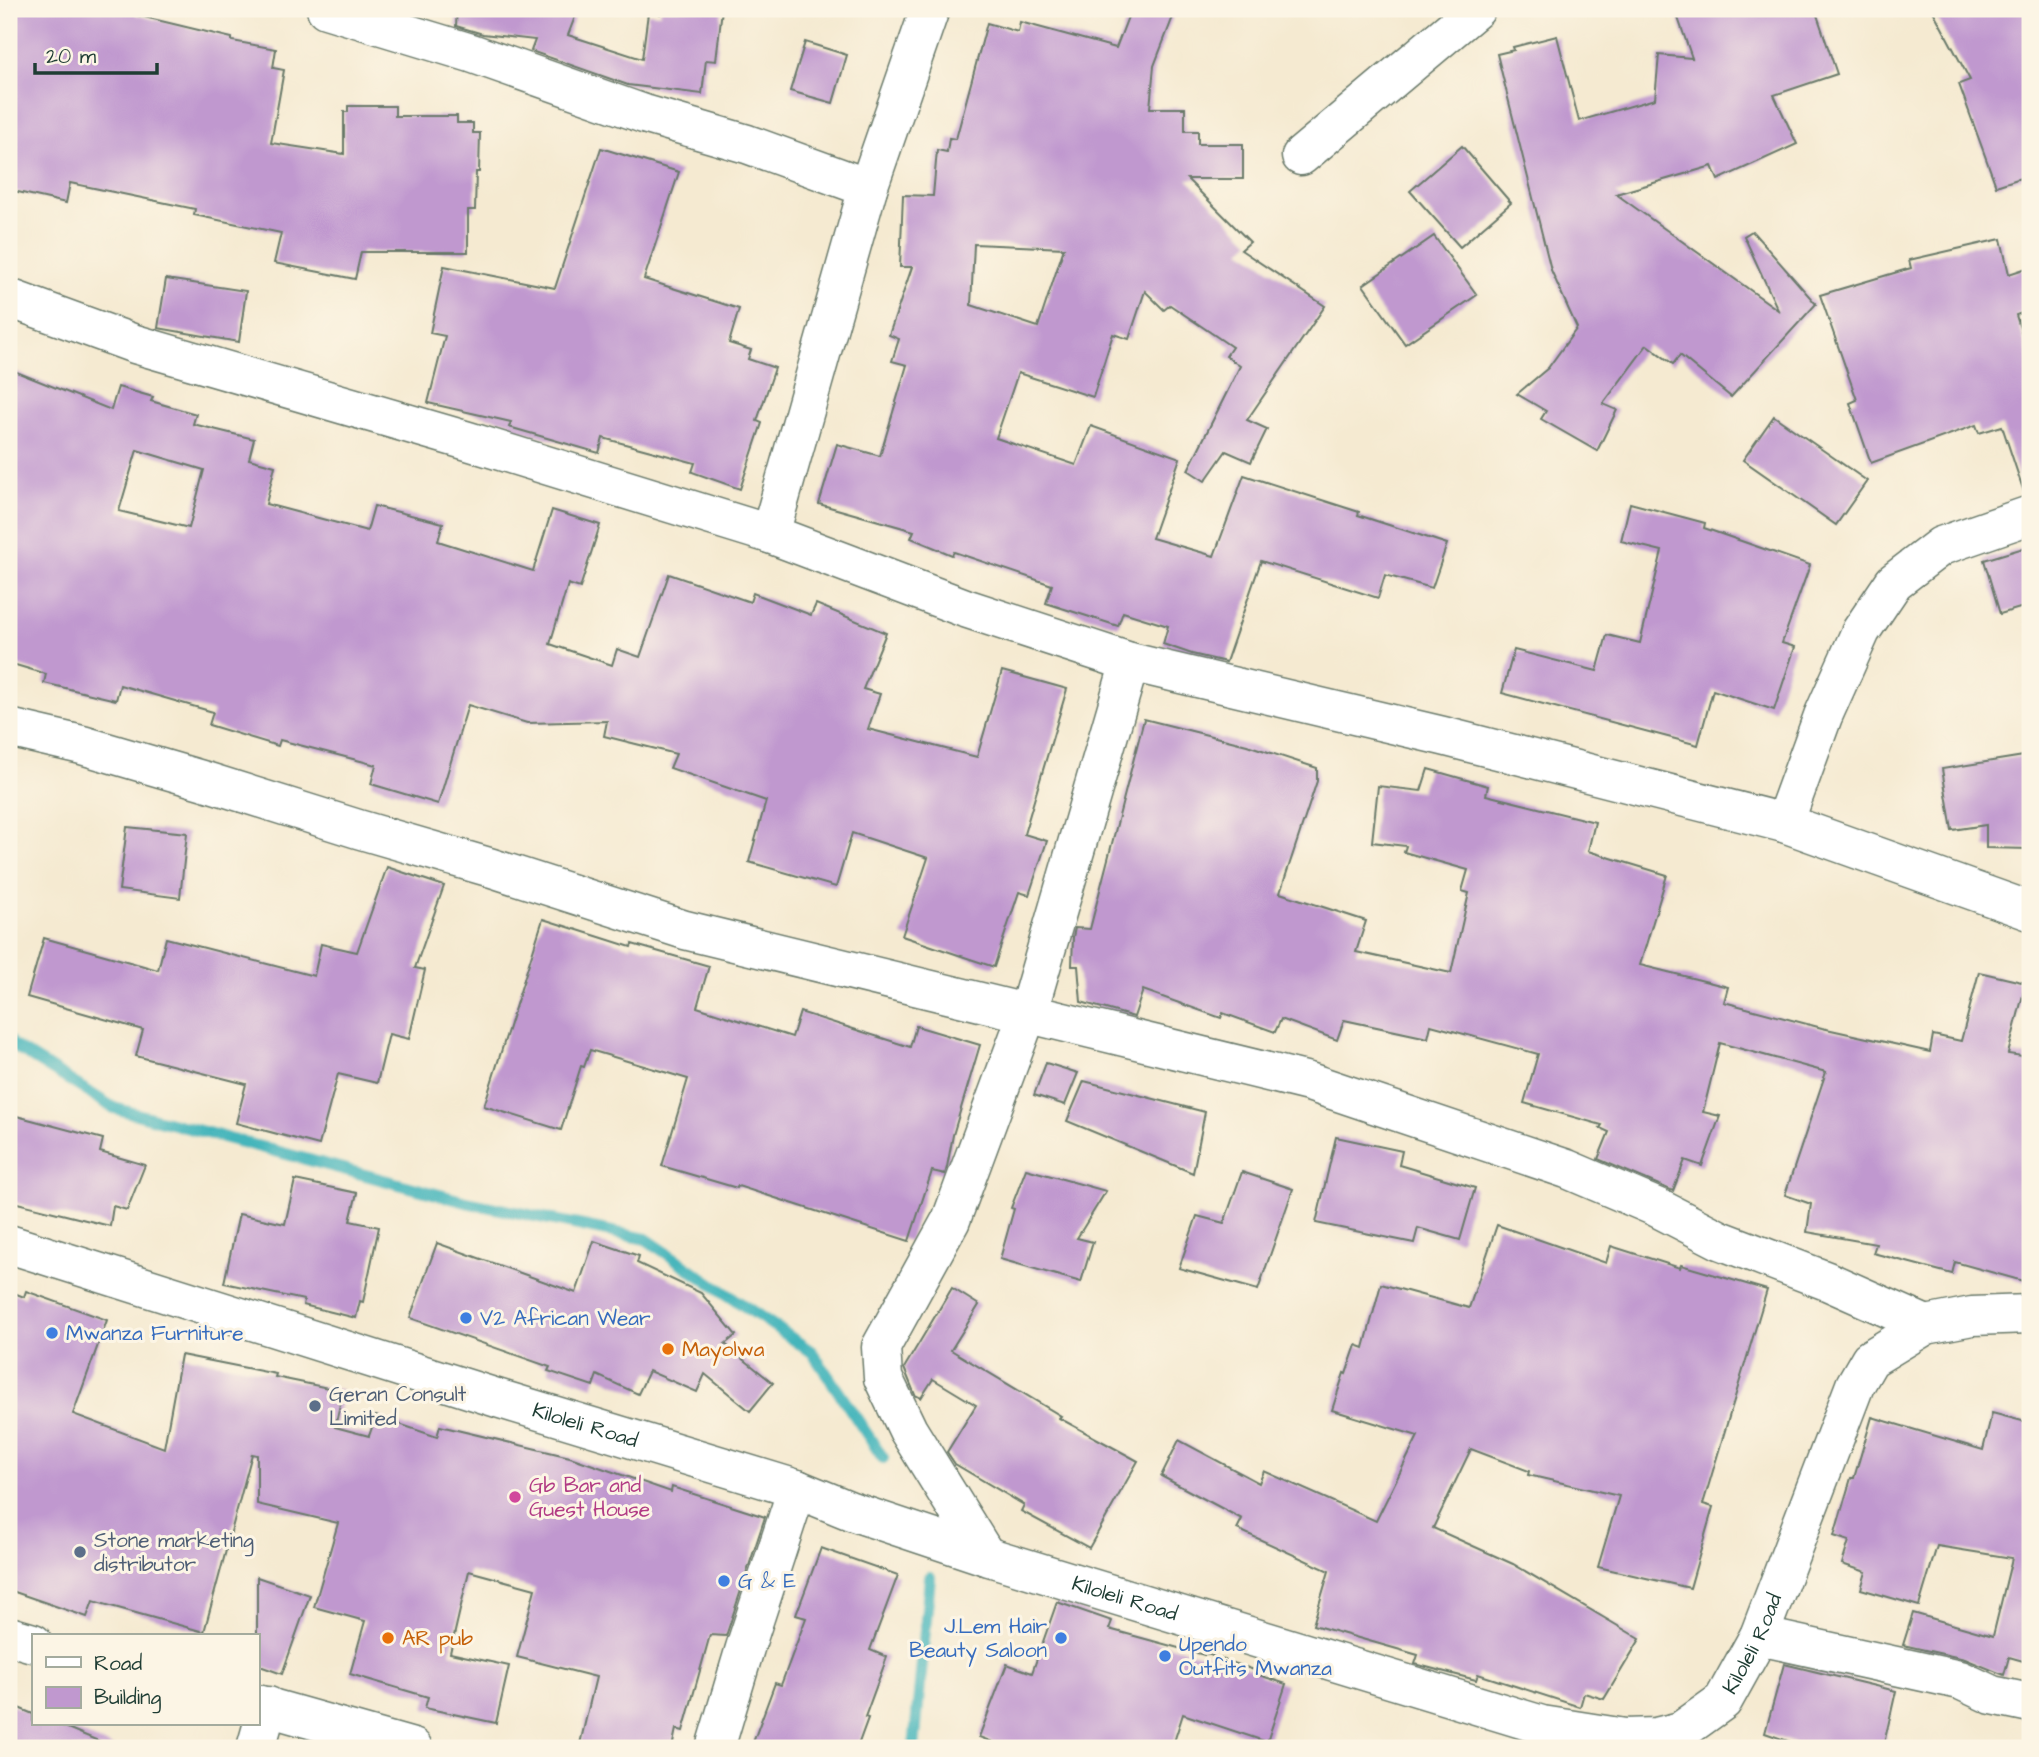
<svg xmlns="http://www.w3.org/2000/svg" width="2039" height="1757" font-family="'Architects Daughter',sans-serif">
  <rect width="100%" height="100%" fill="#fcf5e5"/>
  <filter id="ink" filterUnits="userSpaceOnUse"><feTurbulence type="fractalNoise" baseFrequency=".0143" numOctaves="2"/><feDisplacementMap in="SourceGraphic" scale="14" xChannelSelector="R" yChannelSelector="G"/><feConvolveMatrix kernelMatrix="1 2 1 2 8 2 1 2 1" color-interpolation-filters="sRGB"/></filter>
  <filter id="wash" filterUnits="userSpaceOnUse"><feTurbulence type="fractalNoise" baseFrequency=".00686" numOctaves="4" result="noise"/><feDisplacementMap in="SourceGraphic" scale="28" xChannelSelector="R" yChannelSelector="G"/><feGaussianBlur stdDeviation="1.57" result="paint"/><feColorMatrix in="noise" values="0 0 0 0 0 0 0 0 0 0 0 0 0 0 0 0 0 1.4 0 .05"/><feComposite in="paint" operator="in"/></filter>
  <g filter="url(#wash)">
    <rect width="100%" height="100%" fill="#f5ead1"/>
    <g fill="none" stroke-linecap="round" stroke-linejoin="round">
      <g stroke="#45b5bb" stroke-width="12">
        <path d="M9,1040l2,4 103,64 352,94 180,37 166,113 71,106"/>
        <path d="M914,1748l16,-171"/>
      </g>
    </g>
    <g id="blocks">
      <g fill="#c098cf" fill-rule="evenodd">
        <path d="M9,9h128l-1,6 96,23v3l44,8 -3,19 11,2 -13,73 73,11v-42h4v-6h47v10h62v7h16v10h7l-1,39h-3l-1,38h-7v42h-107l-6,27 -81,-16 7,-30 -87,-18 1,-6 -125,-26 -4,20 -57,-13z"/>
        <path d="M457,9h121l-10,26 74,24 6,-46 12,1 1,-5h61l-6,52 -10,-1 -4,34 -74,-9 -97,-34 4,-11 -52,-6 -27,-8z"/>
        <path d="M1131,9h45l-22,57 -4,42h35v23h13v13h45v35h-56l63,63 -9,8 84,56 -78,114 20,9 -16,33 -25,-11 -21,30 -17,-11 52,-104 -14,-10 6,-9 -62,-42 -6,5 -19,-19 -16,48 -16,-5 -20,63 -75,-24 -22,65 80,27 15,-39 89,32 -28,80 62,18 30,-81 115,37 -1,3 89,29 -15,44 -47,-13 -7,23 -117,-37 -35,101 -34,-8 -29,-10 5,-18 -45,-14 -5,14 -72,-23 6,-18 -98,-33 -2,3 -41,-17 3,-7 -95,-27 18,-60 43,12 27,-91 -15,-4 7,-22 -10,-4 23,-68h-12l3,-72 30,1 4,-46 10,2 2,-14 7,1 31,-116 31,9 2,-10 96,26zM974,244l90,4 -26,79 -67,-22z"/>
        <path d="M1695,9h120l22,65 -63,21 23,49 -79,36 -6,-14 -96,28 162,116 -34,-74 8,-5 64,73 -85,93 -51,-42 -7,9 -26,-19 -44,59 14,6 -20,41 -56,-32 5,-8 -29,-17 31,-26 29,-40 -26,-58 -54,-216 17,-4 -1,-3 44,-11 22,85 76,-22 4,-44 33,3 -15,-43z"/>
        <path d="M1932,9h98v166l-34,11 -37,-102 11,-4z"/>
        <path d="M805,42l42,13 -14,48 -43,-12z"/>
        <path d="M1462,146l49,57 -51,44 -50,-56z"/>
        <path d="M601,148l78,24 -35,107 95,30 -10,34 22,7 -3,9 27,9 -18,53 5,2 -22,66 -48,-17 3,-9 -92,-25 -4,15 -90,-26 2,-5 -83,-19 17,-67 -15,-3 14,-67 111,22z"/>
        <path d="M1434,236l43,59 -72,49 -42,-59z"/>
        <path d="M2001,239l8,35 21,-7v43l-14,5 14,46v130l-6,1 -22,-66 -23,7 -3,-8 -105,38 -21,-60 7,-3 -37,-105 91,-27 -2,-8z"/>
        <path d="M166,279l80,12 -7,51 -81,-14z"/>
        <path d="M9,369l102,41 7,-23 35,10 -2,4 45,13 -3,10 61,15 -5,20 26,7 -9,38 101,27 7,-25 69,17 -5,18 95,30 19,-61 48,15 -20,63 -12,-4 -18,60 62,21 5,-16 23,8 29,-83 81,28 3,-9 58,22 5,-11 70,29 -23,56 17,5 -12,35 109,28 25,-86 65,18 -43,145 23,7 -18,54 -10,-3 -25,75 -92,-31 26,-78 -76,-25 -16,54 -87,-25 17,-61 -96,-33 6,-14 -72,-18 3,-15 -80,2 -59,-18 -30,99 -67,-20 5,-19 -96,-25 -2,6 -69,-21 4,-13 -93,-27 -4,15 -72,-17 2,-9 -37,-11zM137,450l67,20 -15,58 -70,-17z"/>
        <path d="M1774,416l93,65 -31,44 -93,-65z"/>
        <path d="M1630,503l75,20 -1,5 106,37 -28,78 13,4 -21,63 -61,-20 -15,55 -196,-52 12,-43 83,21 10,-36 33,8 22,-92 -41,-10z"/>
        <path d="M2030,546v59l-30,9 -16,-54z"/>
        <path d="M1144,719l103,26 70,23v13l-37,112 86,28 -10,31 95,21 18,-80 -7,-2 6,-21 -64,-18 2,-6 -34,-4 6,-56 43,5 7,-22 60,17 -2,9 109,27 -7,29 79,24 -27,90 88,22 -4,15 98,26 108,24 3,-17 28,6 18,-69 47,11 -18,71 22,3v226l-75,-21 -3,12 -79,-21 3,-9 -69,-12 4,-28 -26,-9 41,-123 -106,-29 -17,69 17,4 -18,50 -17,-6 -12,31 -75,-32 11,-27 -9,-4 2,-3 -78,-22 14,-49 -107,-29 -3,13 -84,-18 -7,20 -56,-21 -6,13 -52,-19 -2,5 -78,-28 -9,27 -53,-15 -3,-36h-6l1,-29 2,-9 15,1z"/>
        <path d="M2030,755v94l-44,-1v-23l-34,5 -10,-61z"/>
        <path d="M127,827l60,6 -7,65 -61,-8z"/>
        <path d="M387,867l57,19 -29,82 10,2 -16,69 -20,-5 -12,49 -39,-9 -19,71 -83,-22 10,-39 -110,-28 7,-26 -116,-33 17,-59 114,32 8,-32 148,38 7,-32 36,8z"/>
        <path d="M543,919l88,28 1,-3 77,22 -12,41 95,30 8,-25 110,35 6,-21 64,19 -27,90 -6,32 -2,7 -13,-3 -23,70 -171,-55 -1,2 -75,-22 26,-87 -98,-29 -6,17 -3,-1 -20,64 -77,-24z"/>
        <path d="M1046,1063l32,10 -13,32 -31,-10z"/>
        <path d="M1084,1081l121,31 -12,61 -126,-52z"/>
        <path d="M9,1114l94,25 -3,13 45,13 -18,45 -14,-4 -3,20 -101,-25z"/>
        <path d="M1336,1137l66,14 -3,14 76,23 -15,52 -42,-12 -4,15 -98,-20z"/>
        <path d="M1026,1169l80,22 -29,47 16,4 -12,40 -81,-23 14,-50 -3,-1z"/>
        <path d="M1242,1172l51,17 -35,101 -79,-22 18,-52 27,7z"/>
        <path d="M295,1180l62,13 -7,28 29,6 -16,75 -3,-1 -4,17 -53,-13 1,-5 -80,-17 15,-69 46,10z"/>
        <path d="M1497,1225l109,38 5,-17 69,22 1,-3 86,25 -64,214 10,3 -23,81 -92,-21 21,-71 -91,-21 1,-4 -58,-22 -38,79 80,36 127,75 -36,60 -20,-6 -4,14 -102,-33 -2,6 -61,-16 3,-9 -105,-30 16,-54 -92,-42 5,-10 -81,-43 18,-36 80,43 5,-12 112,50 42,-85 -86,-26 12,-37 2,1 10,-29 8,3 17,-64 88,24z"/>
        <path d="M594,1241l45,15 -2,7 64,30 35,42 -11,9 48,39 -23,28 -45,-37 -8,18 -48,-21 -11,23 -41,-19 -4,11 -45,-15 2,-4 -140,-49 27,-75 139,50z"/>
        <path d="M952,1288l27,17 -28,45 110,66 -2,2 79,43 -49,87 -68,-37 3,-6 -69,-41 -8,-12 29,-47 -43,-26 -12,19 -6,-3 -11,-27z"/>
        <path d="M9,1291l15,6 2,-6 81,29 -34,94 91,34 17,-93 95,19 -1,3 68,14 -8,36 34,9 7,-20 61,21 3,-11 130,31 101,35 1,-5 93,30 -39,119 -16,-1 -27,96 -7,-2 -4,19h-93l17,-71 -79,-20 18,-68 -66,-18 -19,82 59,13 -13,57 -71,-15 3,-11 -78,-23 15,-53 -51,-14 24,-84 -81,-19v-49l-5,-1 -48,178 -111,-31 -6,16 -78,-27z"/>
        <path d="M1992,1413l38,10v240l-21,-6 -5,18 -39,-16 -62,-14 10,-32 80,23 19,-78 -75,-12 -18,60 -58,-17 5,-17 -24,-8 7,-23 -15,-5 17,-58h3l18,-61 111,33z"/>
        <path d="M821,1548l77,27 -28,75 17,7 -22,60 3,1 -11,30h-106l24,-65 6,2 25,-67 -10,-3z"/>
        <path d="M257,1577l53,18 -28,79 -25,-9z"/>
        <path d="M1057,1602l55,19 -3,8 95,26v-2l56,19 -1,3 27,9 -19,58 -84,-28 -11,34h-163l-30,-11 28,-73 25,9z"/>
        <path d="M1784,1664l112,27 -13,57h-75l-43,-15z"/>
        <path d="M9,1704l24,10v10h25l57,24h-106z"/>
      </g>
    </g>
  </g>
  <g filter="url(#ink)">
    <use href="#blocks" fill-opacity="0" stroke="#6a7a6b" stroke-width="2"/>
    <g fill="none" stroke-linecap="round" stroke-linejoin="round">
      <g stroke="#6a7a6b" stroke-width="41">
        <g id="minor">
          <path d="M326,9l145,44 173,61 103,30 121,44"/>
          <path d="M1301,156l175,-147"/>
          <path d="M9,298l126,46 333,97 302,93 195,74 165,54 313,74 341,87 246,88"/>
          <path d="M770,534l98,-346 62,-179"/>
          <path d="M9,728l73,17 123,36 153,48 134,39 193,62 624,152 258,87 89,38 64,33 107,41 99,44"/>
          <path d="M1784,823l39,-107 38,-85 33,-49 47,-36 89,-31"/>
          <path d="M986,1556l-78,-126 -25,-52 -2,-31 70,-127 77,-208 102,-350"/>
          <path d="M9,1636l24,7"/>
          <path d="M1759,1636l201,44 32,15 38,8"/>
          <path d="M257,1704l156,44"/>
          <path d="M256,1748l12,-42"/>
        </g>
      </g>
      <g stroke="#6a7a6b" stroke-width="41">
        <g id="major">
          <path id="s1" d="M9,1244l488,154 300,91 54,22 135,45 556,169 83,13 31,-1 25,-6 42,-30 36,-65 96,-251 15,-26 56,-34 46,-9 58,-2"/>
          <path d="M715,1748l30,-100 52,-159"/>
        </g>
      </g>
      <use href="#minor" stroke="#fff" stroke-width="38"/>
      <use href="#major" stroke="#fff" stroke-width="38"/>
    </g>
  </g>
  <g fill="#3f7fe0" stroke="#fcf5e5" stroke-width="2.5">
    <circle cx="466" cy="1318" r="7"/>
    <circle cx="52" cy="1333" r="7"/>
    <circle cx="724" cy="1581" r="7"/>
    <circle cx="1061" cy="1638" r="7"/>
    <circle cx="1165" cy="1656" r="7"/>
  </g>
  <g fill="#e8710a" stroke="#fcf5e5" stroke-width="2.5">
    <circle cx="668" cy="1349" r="7"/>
    <circle cx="388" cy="1638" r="7"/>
  </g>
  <g fill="#5c6f8a" stroke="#fcf5e5" stroke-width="2.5">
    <circle cx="315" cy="1406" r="7"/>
    <circle cx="80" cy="1552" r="7"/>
  </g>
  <circle fill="#d1479c" stroke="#fcf5e5" stroke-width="2.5" cx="515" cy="1497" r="7"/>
  <g text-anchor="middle" stroke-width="6" stroke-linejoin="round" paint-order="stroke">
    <g font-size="21" fill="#366cbe" stroke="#fcf5e5" text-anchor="start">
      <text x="480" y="1325">V2 African Wear</text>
      <text x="66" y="1340">Mwanza Furniture</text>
      <text x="738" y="1588">G &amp; E</text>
      <text x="1047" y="1633" text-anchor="end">J.Lem Hair<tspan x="1047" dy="24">Beauty Saloon</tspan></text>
      <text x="1179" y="1651">Upendo<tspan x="1179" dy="24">Outfits Mwanza</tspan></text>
    </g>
    <g font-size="21" fill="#c56008" stroke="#fcf5e5" text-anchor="start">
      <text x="682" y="1356">Mayolwa</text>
      <text x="402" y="1645">AR pub</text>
    </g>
    <g font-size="21" fill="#4e5e75" stroke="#fcf5e5" text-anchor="start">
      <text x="329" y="1401">Geran Consult<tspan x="329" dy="24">Limited</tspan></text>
      <text x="94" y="1547">Stone marketing<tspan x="94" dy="24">distributor</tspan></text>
    </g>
    <g font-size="21" fill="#1f3d34" stroke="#fcf5e5">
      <text dy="7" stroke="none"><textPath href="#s1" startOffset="604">Kiloleli Road</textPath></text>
      <text dy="7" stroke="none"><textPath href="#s1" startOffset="1171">Kiloleli Road</textPath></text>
      <text dy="7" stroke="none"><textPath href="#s1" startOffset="1864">Kiloleli Road</textPath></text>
    </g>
    <g font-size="21" fill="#b23c85" stroke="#fcf5e5" text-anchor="start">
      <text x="529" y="1492">Gb Bar and<tspan x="529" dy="24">Guest House</tspan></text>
    </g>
  </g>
  <rect width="2039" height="1757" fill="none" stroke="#fcf5e5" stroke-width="35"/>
  <rect x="32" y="1634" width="228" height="91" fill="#fcf5e5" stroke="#a4ab9e" stroke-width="2"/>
  <rect x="46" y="1657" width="35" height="10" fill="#ffffff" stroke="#a4ab9e" stroke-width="2"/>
  <text x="94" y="1670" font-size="21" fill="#1f3d34">Road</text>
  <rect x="46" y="1687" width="35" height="21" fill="#c098cf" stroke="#a4ab9e" stroke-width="2"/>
  <text x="94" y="1704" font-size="21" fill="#1f3d34">Building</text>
  <path d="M35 63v10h122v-10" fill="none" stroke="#1f3d34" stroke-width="3.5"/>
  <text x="46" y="63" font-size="21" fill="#1f3d34" stroke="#fcf5e5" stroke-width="5" paint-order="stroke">20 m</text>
</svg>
